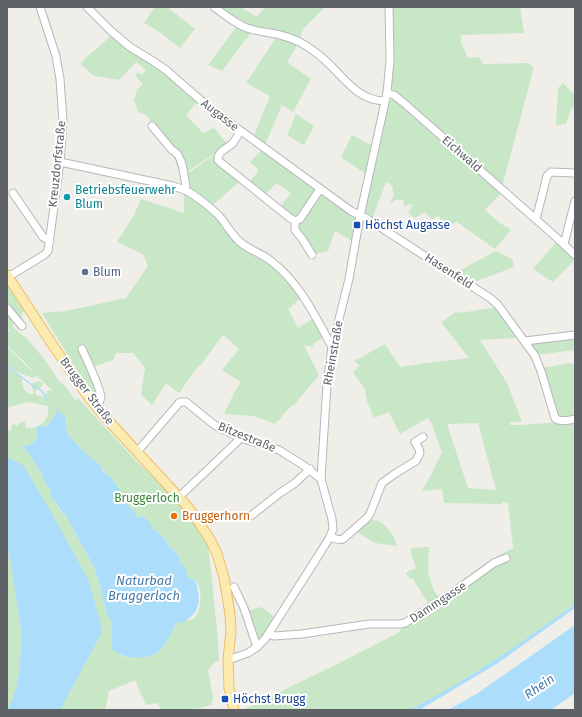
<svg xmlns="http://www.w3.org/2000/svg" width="582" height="717" font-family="'Fira Sans',sans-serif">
  <rect width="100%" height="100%" fill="#f0eee8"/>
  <g fill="#c8e7c6" fill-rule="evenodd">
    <path d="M155,7h12l28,22 -15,19 -19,-15 -17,-10z"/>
    <path d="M218,7h22l17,10 8,-10h60l-22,22 -4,11 -53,-15z"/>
    <path d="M392,7h128l4,26 -63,2v7l7,16 11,-1 4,7 44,-1 7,4 -32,120 -109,-97 -2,-4c2,-27 2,-52 1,-79z"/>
    <path d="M237,26l15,5 -30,40 -14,-6z"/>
    <path d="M112,35l43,29 43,37 -12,14 17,18 11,-5 14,17 -43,28c-2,-10 -5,-27 -17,-30l-22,-28 -8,-3 -5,-15 2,1 2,-8 6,-6 -8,-8 3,-4 4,3 4,-5 -10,-8 -17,18 -25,-4 -13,-11v-3z"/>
    <path d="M277,36l20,7 -1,5 -9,14 24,17 -18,33 -11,-7 -18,42 -11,-9 17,-42 -24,-13z"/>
    <path d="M563,83l12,12v15l-3,-3 -6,17 -10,1 2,-37z"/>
    <path d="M394,99l108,93 -17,18 15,13 11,7 -16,19 -38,-27 -8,3 -1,-5h-7l-2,-4 -7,3 -7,-7 -10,6 -7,-5 5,-8 -4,-1 -4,3 -2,-7h-7l-6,4 4,-9 -2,-8 1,-1 -7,-4 -14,37 -8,-5 24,-110 3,-4z"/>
    <path d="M296,114l18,12 -10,19 -17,-10z"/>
    <path d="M352,135l21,11 -6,27 -1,1 -25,-17z"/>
    <path d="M263,149l52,40v3l-17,25 -3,1 -14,-10 2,-2 -1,-2 9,-11 -15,-10 -11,12 -16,-12 10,-13 -9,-8z"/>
    <path d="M216,154l24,27 -29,26 -22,-16 -4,-16z"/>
    <path d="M184,192l28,20 15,18 41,31 34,36 -14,12 10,19 16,-10 11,19 -11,6 -2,4 -8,-2 15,30 -25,30 -3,1 -16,18 -21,-8 -30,-2 11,-23 6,-9 -19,-12 17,-21 -16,-14 -23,31h-2l-19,27 -13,-10 -14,22 -11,-10 4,-27 -12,-15h-17l-3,7 -20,7 1,13 4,18 -1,1 -17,-24 -38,-62 24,-2 60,-13 22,-32 -5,-12 -26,-12 17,-27 7,-16 43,14z"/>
    <path d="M323,193l33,25 -3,23 -18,-10 -7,20 -14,3 -16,-22v-8l22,-30z"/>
    <path d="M557,241l18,16v3l-22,22 -20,-13z"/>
    <path d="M496,251l17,9 1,7 -42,16 -17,-10z"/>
    <path d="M7,282l17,29 -3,4 1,4 -7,3 -3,5h1l15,13 17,20 14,21 7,6 9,13 3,-2 60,65 36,33 34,46 9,88 2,30 -5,3 -6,7 5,28 -2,7c-16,5 -34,5 -50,5l-4,-7 -11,2 -11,-25 -26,11 -4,19h-98v-280l3,1 3,-7 5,2 1,-3 6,-2 1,7c14,1 24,-8 22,-22l-20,-4 -18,5 -3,2v-42l14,10 3,13 5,4h5l-3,-10 7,-3 5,2 -2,4 -6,4 1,4 8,2 4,-7 6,2 -18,-17 -2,3c-10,-3 -19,-6 -27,-13v-18l27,26 -9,-11 -18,-16v-16l1,1 3,-2h-4zM53,419l13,1 -1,6 1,4 3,6 16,17 15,13 6,8 5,3 8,11v6l16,19 -1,3 2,2 3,-1 13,8 -1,3 1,2h4l11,11v4l4,2 9,11 -1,3c4,4 6,8 8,14l-1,2c2,1 7,1 9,3 8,8 7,31 -1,38 -6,4 -12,4 -18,4l-9,19 -6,8 -25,9 -11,-1 -13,-8 -1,-25 1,-2c-7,-8 -8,-21 -11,-31 -2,-8 -4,-15 -6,-22l-30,-55 -3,-1 -11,-17 -3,-10 -2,-2 -3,-7 -17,-28v-2l4,-2 7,-8 -1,-3 1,-3 -1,-3 9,-1z"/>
    <path d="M498,307l23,32 -5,-1 -36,2 27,43 15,39h-12v3h12l53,-4v183c-52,38 -107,78 -166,106h-166l94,-46 61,-31 7,-8 25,-19 -18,-28 -2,1 -4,-6 1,-1 9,-4 -4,-11 -1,-9 18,-1 -1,25 5,16 6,11c12,-9 66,-51 76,-51l-2,-1 -5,-44 -6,-1v2l-58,-1 -2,-14 -20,2 10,-18 10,-21 -10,-28 -4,-6 -28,16 -11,-22 -15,6 -7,-17 -2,-12 -12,-17 7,-6 -6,-5 31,-17 15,23 27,-4 42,-5 -28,-36 16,-11 3,2zM478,423l18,67 -28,-2 -21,-64z"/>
    <path d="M575,337v13l-38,5 -6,-12z"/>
    <path d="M569,363l6,1v54h-17l-16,-50z"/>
    <path d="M369,520c14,-2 25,14 28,26l-22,-3 -20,-12z"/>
    <path d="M261,607l15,11 -9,13 -8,9h-2l-10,-29z"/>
  </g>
  <g fill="#acdefc">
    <path d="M59,412h1l5,4 1,14 3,6 16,17 16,13 2,5 3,3 6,4 2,4 5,6v6l17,20 -1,3 1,1 6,-2 2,1 8,8 -1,3 1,1 4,1 11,11v4l4,2 9,11 -1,3c4,4 9,10 8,16l8,3c5,14 7,30 -7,39 -1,1 -4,3 -6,3 -2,1 -4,0 -6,1 -4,8 -8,18 -14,25 -12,14 -38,12 -50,1l-1,-25 1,-2c-7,-8 -8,-21 -11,-31 -2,-8 -4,-15 -6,-22l-30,-55 -2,-1 -12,-17 -3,-10 -2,-2 -5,-11 -15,-24h-4l1,-3c6,1 10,-4 14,-8l-1,-4 1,-3 -1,-4 7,-1 2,1 8,-8 3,-5z"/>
    <path d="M7,457l16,8 22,37 2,3 42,76 13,48 -1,5 -41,76h-52l8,-21 3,-16 3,-36 -11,-74 -4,-16z"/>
    <path d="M575,604v4l-77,55 -77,46 -3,1h-9c59,-29 113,-68 166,-106z"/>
    <path d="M575,625v68l-24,17h-103l30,-17z"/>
  </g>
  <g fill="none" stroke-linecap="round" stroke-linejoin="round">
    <g stroke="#acdefc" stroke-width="1.5">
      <path d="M366,170l2,-8"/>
      <path d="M7,366l26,20 8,4 6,9"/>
      <path d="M56,409l3,3"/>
    </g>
    <g stroke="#b5b8bb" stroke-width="9">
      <g id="minor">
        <path d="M87,7l24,24 19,16 23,14 13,9 39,34 21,16 125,91 15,7 124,80 8,7 37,51 6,15 14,47c5,5 14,2 20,1"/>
        <path d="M214,7c10,7 21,17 33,21 11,4 22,4 33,7 13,3 25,9 35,17 24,16 38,49 70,49"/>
        <path d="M387,93l7,2 10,8 153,135 18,17"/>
        <path d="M152,126l20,24c11,4 12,27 14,37l-2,3"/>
        <path d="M240,131c-2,4 -4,8 -7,12 -6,6 -15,7 -15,17l2,2 70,56 5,3 5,-2 20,-30"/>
        <path d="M60,162l113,24c4,2 8,2 12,4 10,5 28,19 36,28 6,8 11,17 19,24 9,8 21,11 31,19 29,22 44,55 61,86"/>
        <path d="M13,193l30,44 7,4"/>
        <path d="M536,219l11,-43 4,-4 24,1"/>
        <path d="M295,221v9l8,10 9,15"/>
        <path d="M564,244l11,-43"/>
        <path d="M8,277l36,-22 4,-4 12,-89 3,-41 -3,-42 -4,-23 -16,-49"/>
        <path d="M7,308l15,18"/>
        <path d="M525,341l50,-6"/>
        <path d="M82,349c4,9 19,40 19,49 -1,4 -3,6 -5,8"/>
        <path d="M137,452l42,-49 2,-1h5l26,21 6,4 23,11 38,12 24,15 18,14"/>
        <path d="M179,497l62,-59"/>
        <path d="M252,515l28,-22 15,-10 15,-14"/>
        <path d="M330,537c4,1 8,4 13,2l24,-21 3,-4 12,-31 14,-10 20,-12 4,-8 -1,-4 -4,-7 8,-5"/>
        <path d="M234,587l10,21 13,39"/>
        <path d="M269,634l5,2 28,-2 67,-10h31l5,-1 53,-34 36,-26 12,-5"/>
        <path d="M228,660l20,-7 9,-6 8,-8 48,-75 17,-27 3,-8 -1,-10 -11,-40 6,-95 5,-37 17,-68 11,-63 27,-123 3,-33 -1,-53"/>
      </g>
    </g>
    <g stroke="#edbe64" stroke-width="11">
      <path id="major" d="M7,275l47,72 35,51 16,19 82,89 9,12 15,23 6,13 7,23 6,37 1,18 -3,28 1,28 5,22"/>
    </g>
    <use href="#minor" stroke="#fff" stroke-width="7"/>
    <use href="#major" stroke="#fcebb1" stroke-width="9"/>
  </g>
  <circle fill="#0f9aa8" stroke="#fff" stroke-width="1.5" cx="67" cy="197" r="4"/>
  <g fill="#1a4fb4" stroke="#fff" stroke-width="1.5">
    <rect x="353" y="221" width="8" height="8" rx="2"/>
    <rect x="221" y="695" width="8" height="8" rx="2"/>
  </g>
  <circle fill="#5c6f8a" stroke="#fff" stroke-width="1.5" cx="85" cy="272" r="4"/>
  <circle fill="#e8710a" stroke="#fff" stroke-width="1.5" cx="174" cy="516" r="4"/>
  <g text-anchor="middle" stroke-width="4" stroke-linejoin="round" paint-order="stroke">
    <g font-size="12" fill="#5f6367" stroke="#fff">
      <text transform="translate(220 115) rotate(38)" y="4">Augasse</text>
      <text transform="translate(462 154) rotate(41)" y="4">Eichwald</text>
      <text transform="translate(57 164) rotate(-84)" y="4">Kreuzdorfstraße</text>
      <text transform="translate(449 271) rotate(33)" y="4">Hasenfeld</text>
      <text transform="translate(333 353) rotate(-80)" y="4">Rheinstraße</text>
      <text transform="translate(87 391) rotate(53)" y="4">Brugger Straße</text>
      <text transform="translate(247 437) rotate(22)" y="4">Bitzestraße</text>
      <text transform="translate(438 602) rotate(-33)" y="4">Dammgasse</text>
    </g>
    <g font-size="12" fill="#0d838f" stroke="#fff" text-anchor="start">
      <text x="75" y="194">Betriebsfeuerwehr<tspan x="75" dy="14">Blum</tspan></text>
    </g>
    <g font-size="12" fill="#164399" stroke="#fff" text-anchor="start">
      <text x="365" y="229">Höchst Augasse</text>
      <text x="233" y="703">Höchst Brugg</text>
    </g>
    <g font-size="12" fill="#4e5e75" stroke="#fff" text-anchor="start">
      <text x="93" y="276">Blum</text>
    </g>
    <g font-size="12" fill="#3a8538" stroke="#fff">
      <text x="147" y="502">Bruggerloch</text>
    </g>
    <g font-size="12" fill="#c56008" stroke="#fff" text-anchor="start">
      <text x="182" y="520">Bruggerhorn</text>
    </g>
    <g font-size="13" font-style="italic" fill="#447aa7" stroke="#fff">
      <text x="144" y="585">Naturbad<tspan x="144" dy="15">Bruggerloch</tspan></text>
      <text transform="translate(539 686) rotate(-34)" y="5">Rhein</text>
    </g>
  </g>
  <rect width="582" height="717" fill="none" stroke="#5f6367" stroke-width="16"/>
</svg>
